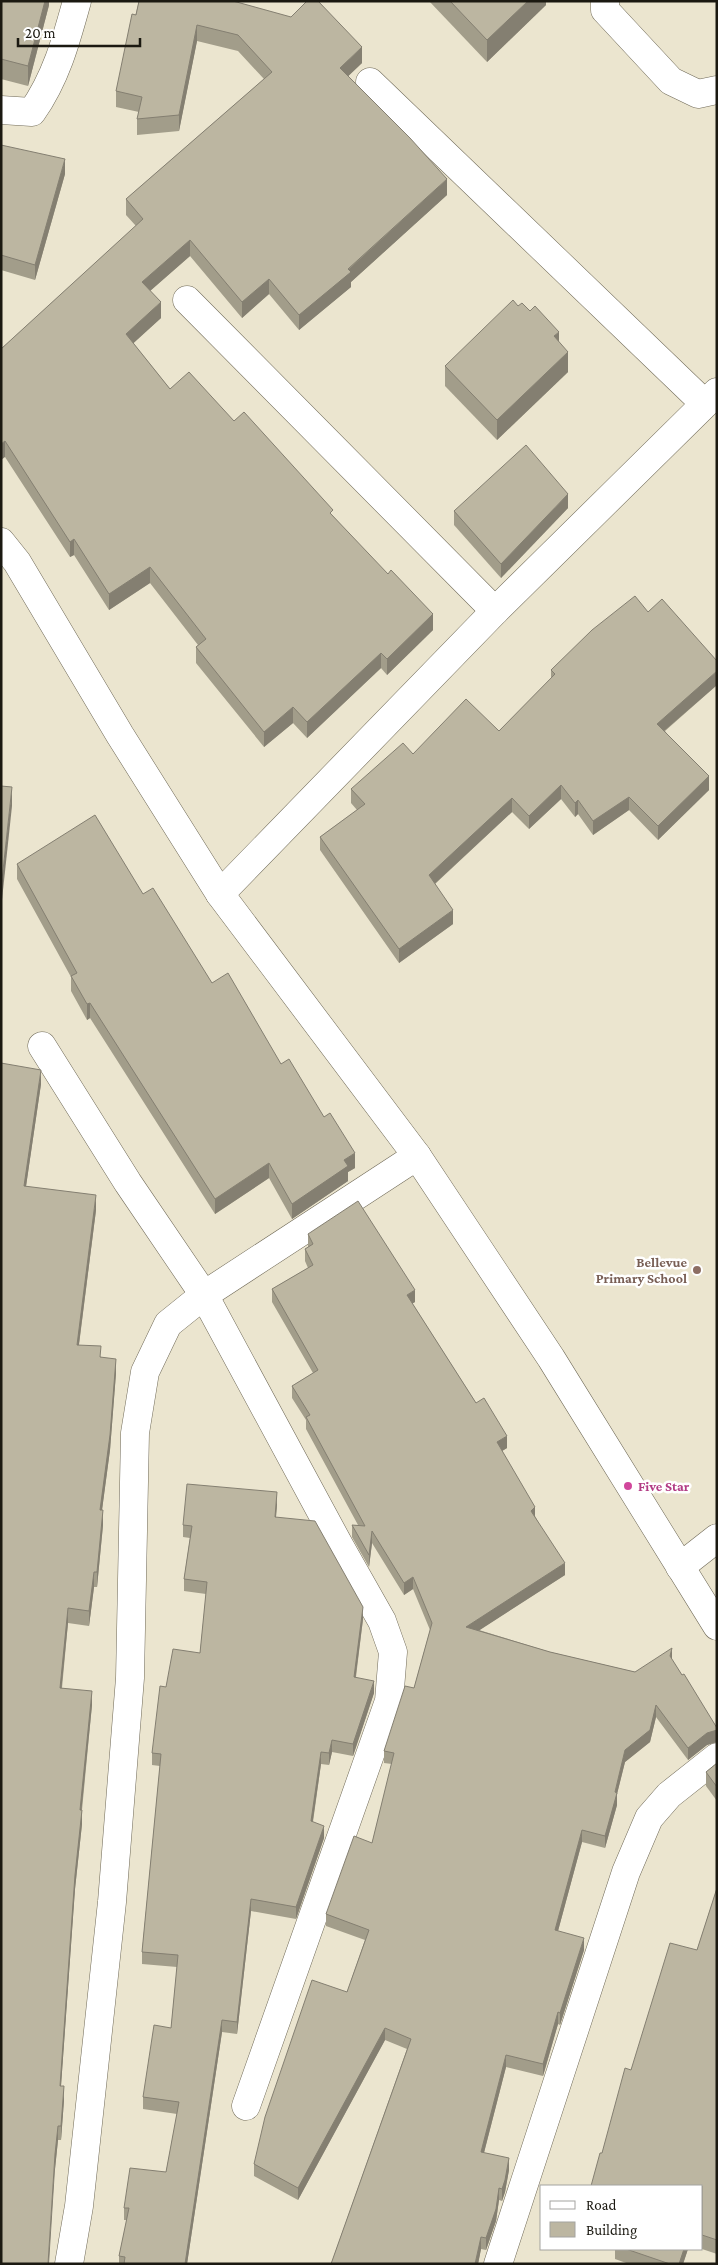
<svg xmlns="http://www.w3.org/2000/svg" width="718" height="2265" font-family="'Crimson Pro',serif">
  <rect width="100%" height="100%" fill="#ebe5cf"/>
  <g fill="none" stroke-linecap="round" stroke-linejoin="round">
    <g stroke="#706a58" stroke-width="29">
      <g id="minor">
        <path d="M605,1v9l66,71 27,13 19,-4"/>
        <path d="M370,82l334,321"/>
        <path d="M1,110l31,2c24,-34 34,-71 45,-111"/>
        <path d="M187,300l308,311"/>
        <path d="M1,542l16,20 103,173 100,159 197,262 134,202 166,268"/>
        <path d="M220,894l275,-283 222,-219"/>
        <path d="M42,1046l86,137 76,112 135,250 43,76 11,31 -4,49 -143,405"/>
        <path d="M680,1567l37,-29"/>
        <path d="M69,2264l10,-58 33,-304 18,-224 5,-245 10,-61 23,-48 36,-29 213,-139"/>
        <path d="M498,2264l128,-392 23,-54 20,-23 48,-38"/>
      </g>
    </g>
    <use href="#minor" stroke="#fff" stroke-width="28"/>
  </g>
  <g fill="#a29d8a">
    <path d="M1,1h48v4l-21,81 -27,-7z"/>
    <path d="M139,1l223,62 -14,13 99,119 -96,87v5l-52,43 -30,-36 -27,24 -52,-62 -40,35 11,27 -28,25 37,46 64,32 99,95 100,114 -46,45 -6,-7 -74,70 -14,-15 -29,24 -68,-84v-16l2,-2 -48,-62 -41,27 -35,-55 -4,2 -65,-100 -4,-108 135,-123 -10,-11v-16l138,-120 -26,-28 -41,-10 -18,90 -42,4v-16l2,-7 -23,-5v-16z"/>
    <path d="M429,1h117v4l-59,57z"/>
    <path d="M1,145l64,29 -30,106 -34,-10z"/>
    <path d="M518,306l41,36 9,30 -71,68 -52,-54v-20z"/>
    <path d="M568,508l-67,70 -47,-53v-14z"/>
    <path d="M648,612l69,73 -52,46 44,59 -51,50 -29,-30 -36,25 -15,-21 -3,3 -14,-18 -32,30 -17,-17 -77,72 18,40 -54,39 -79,-113v-13l37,-27 -6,-7v-14l62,-35 86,-23 52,-52v-9z"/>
    <path d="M17,864l126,30 69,89 69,81 74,104 -7,4v9l-56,38 -23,-41 -54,36 -125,-196 -3,2 -16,-29v-14l-54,-98z"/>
    <path d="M1,1063l40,21 -15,102 70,24 -17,135 22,12 15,16 -6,77 -8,60 1,15 -6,62h-3l-5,39 -21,-3 -6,65 30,17 -10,105v14l-7,65 -14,197 3,14 -3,40h-3l-3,29z"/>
    <path d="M308,1234l107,68 -3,1 64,100 31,45 -5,3 63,124 -86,55 71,22 85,20 37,-12 45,68v14l-10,3 -19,15 -32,-43 -6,25 -25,20 -8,32v11l-12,43 -23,-6 -24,89 26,19 -24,75 -2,-1 -15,52 -37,-9 -22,86 25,17 -4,22 -3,9 -3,-1 -3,21 -10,29 -5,-1 -3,15h-147l76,-215 -22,-9 -87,160 -44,-24v-12l93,-172 18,-52 -39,-14v-12l46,-71 20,-79 -8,-1v-12l30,-63 16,-58 -17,-41 -9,6 -32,-52 -3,24 -17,-30v-12h6l-52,-96v-9l-14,-22v-12l21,-13 -41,-71v-13l36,-21 -3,-7v-12l3,-2z"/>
    <path d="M277,1504l-1,13 87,102 -7,58 18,16 -21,63 -21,-4 -3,13 -8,-1 -8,58 11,16 -28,81 -45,-8 -14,123 -15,-2 -35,232h-68v-8l8,-36h-3v-12l42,-36 11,-58 -34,-5v-12l28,-69 6,-61 -35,-3v-12l18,-186 -8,-1v-12l14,-66 34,-34 6,-59 -22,-3v-12l6,-41 -7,-1v-12z"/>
    <path d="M717,1763v38l-11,-15v-14z"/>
    <path d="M717,1888v366l-15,-5v-63l-100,-33 29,-83 66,-120z"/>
    <path d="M615,2249h73l-5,15h-54l-14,-5z"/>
  </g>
  <g fill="#847f71">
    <path d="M45,1h4v4l-21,81v-20z"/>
    <path d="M528,1h18v4l-59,57v-22z"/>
    <path d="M197,25v16l-18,90v-16z"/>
    <path d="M362,47v16l-22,21v-16z"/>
    <path d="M65,159v15l-30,106v-15z"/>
    <path d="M447,179v16l-96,87v5l-52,43v-15z"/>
    <path d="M190,240v16l-48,42v-16z"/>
    <path d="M269,279v15l-27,24v-16z"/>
    <path d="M161,302v16l-35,32v-16z"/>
    <path d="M559,332v19l-5,-15z"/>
    <path d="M568,352v20l-71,68v-20z"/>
    <path d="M5,441v16l-4,3v-16z"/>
    <path d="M568,494v14l-67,70v-14z"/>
    <path d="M74,539v16l-4,2v-15z"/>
    <path d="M150,567v16l-41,27v-16z"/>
    <path d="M433,614v16l-46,45v-16z"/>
    <path d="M381,653v15l-74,70v-16z"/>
    <path d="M717,671v14l-60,52v-13z"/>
    <path d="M293,707v16l-29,24v-15z"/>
    <path d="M709,776v14l-51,50v-14z"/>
    <path d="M561,785v14l-32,30v-13z"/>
    <path d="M12,787v19l-11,103v-20z"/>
    <path d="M629,797v13l-36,25v-14z"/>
    <path d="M512,798v14l-83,77v-14z"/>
    <path d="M578,800v14l-3,3v-14z"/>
    <path d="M453,910v14l-54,39v-14z"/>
    <path d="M90,1003v15l-3,2v-16z"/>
    <path d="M41,1070v14l-17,116v-14z"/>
    <path d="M355,1153v15l-7,4v9l-56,38v-15l52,-44z"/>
    <path d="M269,1163v15l-54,36v-15z"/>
    <path d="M96,1195v15l-19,149v-14z"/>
    <path d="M415,1290v12l-8,5v-12z"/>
    <path d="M116,1359v14l-6,77 -10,75v-15z"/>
    <path d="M507,1436v12l-10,6v-12z"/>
    <path d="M277,1492v12l-2,25v-12z"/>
    <path d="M535,1507v12l-4,-8z"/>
    <path d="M103,1510v15l-6,62v-15z"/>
    <path d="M372,1531v12l-3,24v-12z"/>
    <path d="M565,1563v12l-99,64v-12z"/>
    <path d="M94,1572v15l-5,39v-15z"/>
    <path d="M413,1577v12l-9,6v-12z"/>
    <path d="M363,1607v12l-9,70v-12z"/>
    <path d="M68,1608v15l-8,79v-14z"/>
    <path d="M672,1648v12l-2,-4z"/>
    <path d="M374,1681v12l-21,63v-12z"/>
    <path d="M92,1691v14l-12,119v-14z"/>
    <path d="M656,1705v12l-6,25 -25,20 -8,32v11l-12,43v-12l20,-86z"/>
    <path d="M717,1730v12l-10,3 -19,15v-12l19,-15z"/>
    <path d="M332,1740v12l-3,13v-12z"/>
    <path d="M321,1752v12l-10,69v-12z"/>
    <path d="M82,1810v14l-7,65 -15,211v-14l15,-211z"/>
    <path d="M324,1826v12l-28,81v-12z"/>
    <path d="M582,1830v12l-27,100v-12z"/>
    <path d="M251,1899v12l-14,123v-12z"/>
    <path d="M584,1938v12l-24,75v-12z"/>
    <path d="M558,2012v12l-15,52v-12z"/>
    <path d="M222,2020v12l-35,232h-2z"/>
    <path d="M385,2028v12l-87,160v-12z"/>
    <path d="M506,2055v12l-25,97v-12z"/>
    <path d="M64,2086v14l-3,40v-14z"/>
    <path d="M58,2126v14l-3,29 -6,95h-1l7,-110z"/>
    <path d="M509,2158v12l-4,22 -3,9v-12z"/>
    <path d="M499,2188v12l-3,21 -10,29v-12z"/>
    <path d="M481,2237v12l-3,15h-3z"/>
    <path d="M684,2249h4l-5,15h-4z"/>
  </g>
  <g fill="#bcb6a1" stroke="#847f71">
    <path d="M1,1h44l-17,65 -27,-7z"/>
    <path d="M139,1h94l58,16 16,-16h11l44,46 -22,21 70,70 37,41 -99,90 3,3 -52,43 -30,-36 -27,23 -52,-62 -48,42 19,20 -35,32 44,55 19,-17 45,49 10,-9 89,98 -3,3 58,61 3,-4 42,44 -46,45 -6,-6 -74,69 -14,-15 -29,25 -68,-85 10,-8 -56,-72 -41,27 -35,-55 -4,3 -65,-101 -4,3v-95l142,-130 -17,-20 146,-127 -34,-37 -41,-10 -18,90 -42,4 5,-22 -26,-6 16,-77 4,1z"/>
    <path d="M450,1h78l-41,39z"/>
    <path d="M1,145l64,14 -30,106 -34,-10z"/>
    <path d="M513,300l5,6 4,-3 8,8 5,-5 24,26 -5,4 14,16 -71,68 -52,-54z"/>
    <path d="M526,445l42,49 -67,70 -47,-53z"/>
    <path d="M635,596l13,16 14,-13 55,62v10l-60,53 52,52 -51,50 -29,-29 -36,24 -15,-21 -3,3 -14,-18 -32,31 -17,-18 -83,77 24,35 -54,39 -79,-112 45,-33 -14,-15 52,-46 10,11 53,-55 33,32 56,-57 -4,-4 41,-40z"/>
    <path d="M1,786l11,1 -11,102z"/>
    <path d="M95,815l48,79 10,-6 59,95 16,-10 53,91 8,-5 35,58 6,-4 25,40 -11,7 4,6 -56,38 -23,-41 -54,36 -125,-196 -3,1 -16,-28 6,-3 -60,-109z"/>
    <path d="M1,1063l40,7 -17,116 72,9 -19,150 24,1 -1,11 16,2 -6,76 -10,75h3l-6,62h-3l-5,39 -21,-3 -8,80 32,3 -12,119h2l-7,65 -15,211h4l-3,40h-3l-3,28 -7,110h-47z"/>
    <path d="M358,1201l57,89 -8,5 69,108 8,-5 23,38 -10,6 38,65 -4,4 34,52 -99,64 84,25 85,20 37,-24 -2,8 12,19 2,-1 33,54v2l-10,3 -19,15 -32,-43 -6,25 -25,20 -10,42 2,1 -12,43 -23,-6 -27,100 29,8 -24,75 -2,-1 -15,52 -37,-9 -25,97 28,6 -4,22 -3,9 -3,-1 -3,21 -10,29 -5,-1 -6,27h-144l80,-225 -26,-11 -87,160 -44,-24 11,-47 47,-137 35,12 22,-62 -43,-16 28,-78 18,7 22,-90 -10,-2 21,-65 9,2 18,-65 -19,-46 -9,6 -32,-52 -3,24 -17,-30 13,1 -59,-109 4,-2 -18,-29 26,-16 -46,-81 41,-24 -8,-16 8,-5 -5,-10z"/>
    <path d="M187,1484l90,8 -2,25 40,4 48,86 -9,70 20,4 -21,63 -21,-4 -3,13 -8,-1 -10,69 13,5 -28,81 -45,-8 -14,123 -15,-2 -37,244h-61l1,-7 -6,-1 10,-48h-5l6,-40 36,4 13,-70 -36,-5 11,-72 17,3 7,-73 -36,-3 19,-198 -9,-1 8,-67 6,1 7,-38 27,4 7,-71 -23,-3 8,-53 -9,-1z"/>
    <path d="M717,1763v24l-11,-15z"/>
    <path d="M717,1888v352l-15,-5v-49h-111l9,-33h2l23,-85 6,2 39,-127 27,7z"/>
    <path d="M626,2249h58l-5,15h-9z"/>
  </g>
  <circle fill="#8d6e63" stroke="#fff" stroke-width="2" cx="697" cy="1270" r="5"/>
  <circle fill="#d1479c" stroke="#fff" stroke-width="2" cx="628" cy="1486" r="5"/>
  <g text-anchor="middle" stroke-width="5" stroke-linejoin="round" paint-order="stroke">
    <g font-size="14" font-weight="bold" fill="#785e54" stroke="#fff" text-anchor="end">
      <text x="687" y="1267">Bellevue<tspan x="687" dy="16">Primary School</tspan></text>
    </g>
    <g font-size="14" font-weight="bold" fill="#b23c85" stroke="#fff" text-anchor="start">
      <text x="638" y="1491">Five Star</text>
    </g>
  </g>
  <rect width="718" height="2265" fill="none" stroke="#1b1911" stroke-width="5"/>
  <rect x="540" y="2185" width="162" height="65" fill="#ffffff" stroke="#a4a3a0"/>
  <rect x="550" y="2201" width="25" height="8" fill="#ffffff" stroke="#a4a3a0"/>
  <text x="586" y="2210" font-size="15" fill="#1b1911">Road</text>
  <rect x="550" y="2222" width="25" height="15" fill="#bcb6a1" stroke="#a4a3a0"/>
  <text x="586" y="2235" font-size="15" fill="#1b1911">Building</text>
  <path d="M18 38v8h122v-8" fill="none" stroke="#1b1911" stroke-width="2.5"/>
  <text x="25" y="38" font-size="15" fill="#1b1911" stroke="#ffffff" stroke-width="4" paint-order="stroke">20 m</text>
</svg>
